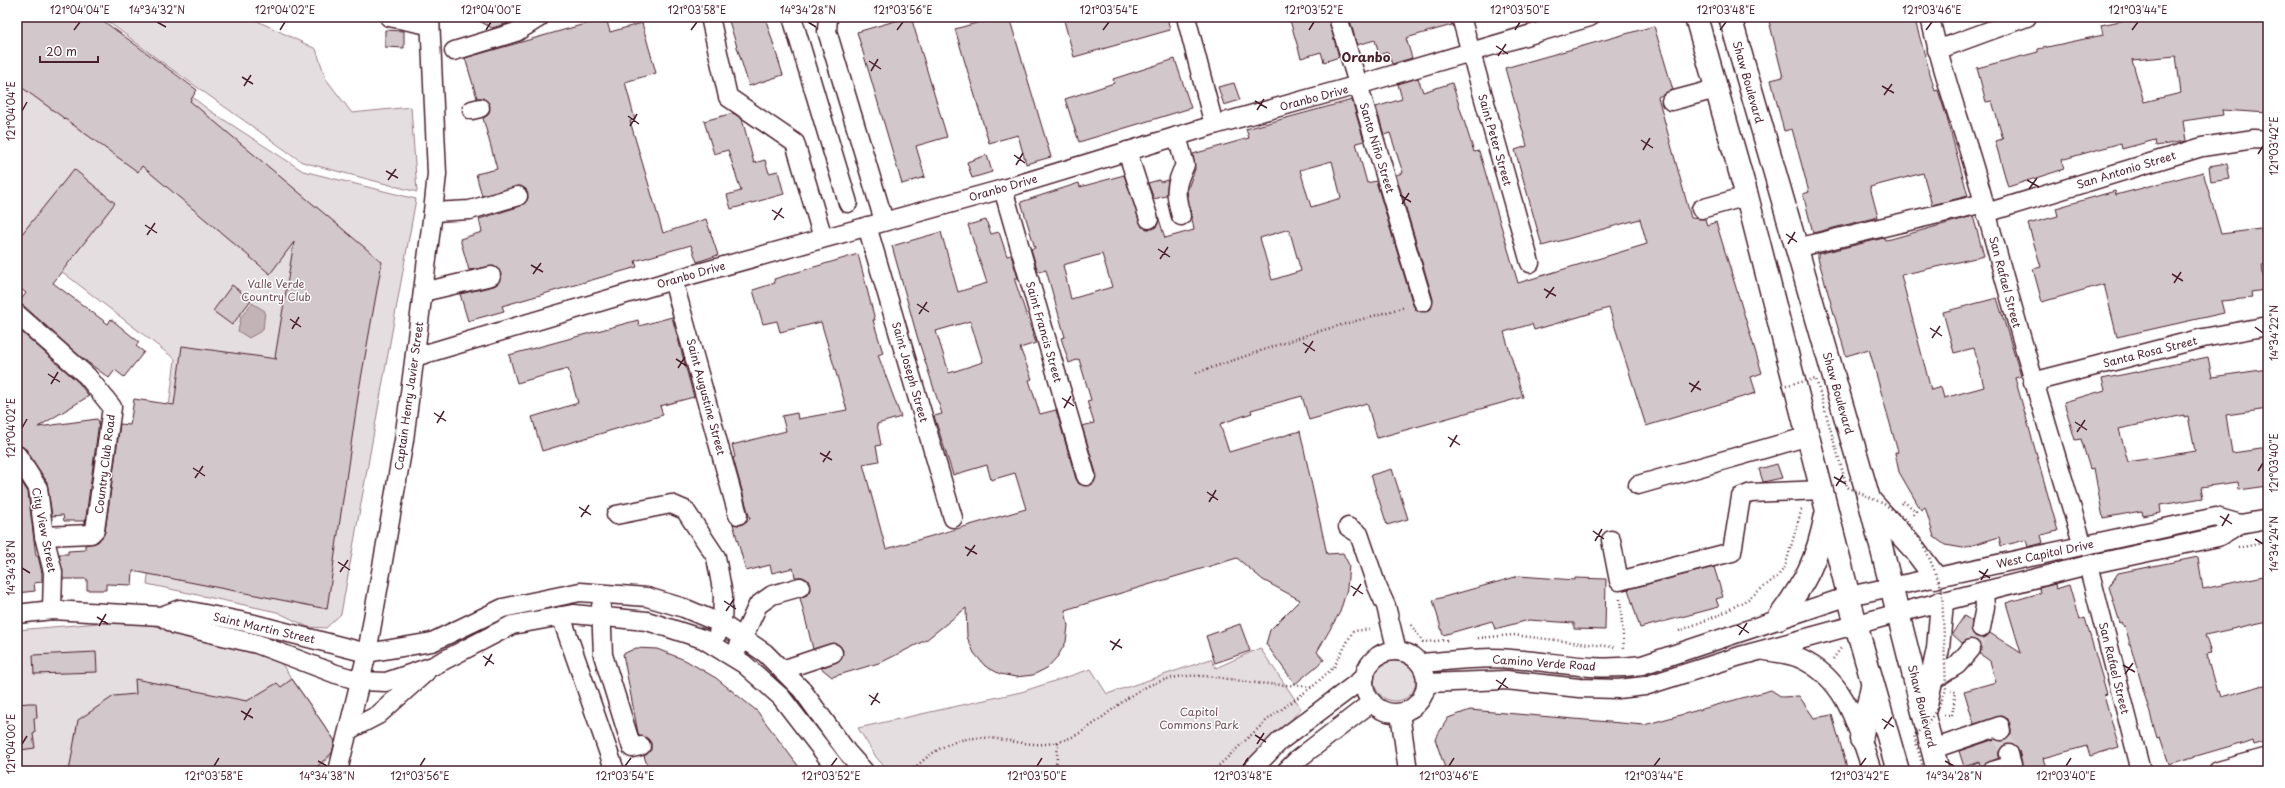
<svg xmlns="http://www.w3.org/2000/svg" width="2285" height="788" font-family="'Playpen Sans',sans-serif">
  <rect width="100%" height="100%" fill="#fff"/>
  <filter id="ink" filterUnits="userSpaceOnUse"><feTurbulence type="fractalNoise" baseFrequency=".025" numOctaves="2"/><feDisplacementMap in="SourceGraphic" scale="8" xChannelSelector="R" yChannelSelector="G"/><feConvolveMatrix kernelMatrix="1 2 1 2 8 2 1 2 1" color-interpolation-filters="sRGB"/></filter>
  <g filter="url(#ink)">
    <g fill="#e5dee0" stroke="#987e86">
      <path d="M17,17h73l119,93 94,61 113,28 -75,415 -15,14 -18,-1 -31,-15 -130,-28 28,-225 -158,-122z"/>
      <path d="M102,17h147l67,32 10,30 26,34 59,-6 6,85 -115,-30 -143,-102z"/>
      <path d="M122,621l55,8 100,28 63,91 -26,23h-297v-141z"/>
      <path d="M1260,648l41,60 -24,30 -37,33h-352l-12,-14 -18,-29 163,-36 70,-23 16,25 104,-35 5,9z"/>
      <circle cx="1395" cy="680" r="21"/>
    </g>
    <path fill="#c1b3b6" stroke="#91787e" d="M252,303l13,8 -2,19 -14,8 -11,-7 3,-14z"/>
    <g fill="#d2c7cb" stroke="#4a1f2b" fill-rule="evenodd">
      <path d="M17,17h81l99,73 -7,11 192,161 -23,128 -32,219 -194,-38 -1,14 -26,-1v6h-19v-11h-24l-4,-25h9v-3l17,-1v-5l13,-3 7,-10 15,-108 10,1 4,-26 40,6 8,-59 95,13 -2,-2 19,-115 -24,32 -128,-108 -4,6 -121,-88z"/>
      <path d="M472,17h48l-8,5 -20,6z"/>
      <path d="M741,17h24l18,58 -34,11 -20,-65z"/>
      <path d="M909,17h2l36,120 -31,9 9,31 -23,7 -45,-152z"/>
      <path d="M998,17h11l42,140 -25,7 -8,-29 -29,8 -34,-114z"/>
      <path d="M1063,17h104l3,13 -96,27z"/>
      <path d="M1289,17h39l11,40 -15,5 -3,-10 -20,6z"/>
      <path d="M1349,17h102l1,8 -46,13 6,20 -20,6 -4,-12 -9,3 -4,-15 -18,5z"/>
      <path d="M1768,17h146l21,74 3,-1 9,28 21,78 -36,9 -9,-32 -53,14 8,30 -65,16 -10,-39 6,-2 -17,-63 -8,2 -13,-51 12,-3z"/>
      <path d="M2125,17h143v96l-46,-3 1,5 -40,6 3,20 -30,5 -1,-6 -33,9 -1,-6 -60,17 3,9 -56,18 -13,-46 8,-2 -11,-38 -6,1 -9,-34 61,-16v-3l65,-14 -2,-10 24,-5zM2176,56l5,37 -37,9 -12,-42z"/>
      <path d="M606,18l4,14 32,-9 14,50 -31,9 10,38 -5,1 33,112 43,-14 12,36 -21,7 -6,-17 -56,16 2,6 -135,39 2,5 -36,10 -8,-27 34,-8 4,-3 3,-9 -7,-8 -25,4 -9,-31 22,-7 -3,-13 42,-13 7,-8 -2,-9 -6,-3 -38,10 -6,-22 21,-5 -14,-51 5,-3 2,-9 -7,-8h-6l-12,-40z"/>
      <path d="M1654,26l19,64 -15,7 33,121 14,1 2,6 9,-3 46,151 -11,4 5,16 -110,33 -37,-118 -75,22 -2,-6 -28,8 19,65 -146,41 -10,-35 -58,17 -7,-24 -51,14 1,3 -32,11 9,28 71,-21 27,123 16,-1 6,12 -2,24 -7,23 -23,40 7,8 -29,24 -29,-40 4,-14 30,-30 -37,-20 -26,-22 -172,52 3,16 -2,16 -8,14 -11,12 -14,7 -17,2 -16,-3 -15,-8 -11,-13 -7,-16 -1,-29 -40,32 -44,22 -50,15 -11,-9 20,-8 2,-10 -8,-7 -22,6 -13,-51 7,-3 3,-5 -2,-10 -6,-3h-7l-2,-9 -21,5 -2,-8 -24,6 -13,-47 8,1 9,-6 -17,-61 2,-1 -3,-12 54,-14 -4,-15 15,-3 1,6 49,-9 -26,-88 -41,10 -3,-11 -14,3 -10,-34 22,-7 -1,-4 84,-25 17,66h-2l10,33 -5,2 23,62 -24,7 4,21 -5,1 3,15 -16,3 23,85 140,-40 -11,-36 -24,7 -4,-15 -34,10 -19,-59 8,-2 -25,-78 -25,-90 49,-14 17,60 29,-9 -19,-58 18,-5 5,14 8,-2 8,24 4,-1 7,23h-4l22,65 -16,5 12,31 -3,1 11,34 16,-4 20,69 3,5 10,2 5,-3 2,-10 -14,-47 12,-3 -7,-22 4,-1 -12,-41 -10,4 -8,-25 4,-1 -19,-67 -8,2 -7,-23 4,-1 -14,-46 58,-19 1,4 44,-12 18,52 11,2 4,-3 2,-7 6,19 29,-8 -7,-39 8,-22 -2,-15 56,-16 -3,-9 106,-29 12,41 -8,2 11,40 9,-2 37,124 3,5 10,2 5,-3 2,-10 -37,-124 7,-2 -13,-40 -6,2 -8,-28 26,-8 -4,-15 20,-6 5,14 29,-9 22,69 5,-1 39,132 129,-39 -7,-25 -98,27 -27,-96 12,-4 -22,-78zM1332,161l9,37 -30,9 -11,-37zM1289,229l12,42 -29,9 -12,-42zM1102,254l10,33 -41,12 -8,-34zM970,321l13,41 -34,11 -13,-42z"/>
      <path d="M385,30l19,1v17l-19,-1z"/>
      <path d="M1175,59l16,49 -112,34 -14,-43 49,-16 -1,-4z"/>
      <path d="M1234,83l6,17 -16,5 -6,-18z"/>
      <path d="M733,113l9,6 12,44 11,-3 4,13 9,-2 6,23 -53,15 -4,-14 14,-4 -13,-41 -14,4 -10,-33z"/>
      <path d="M987,155l5,17 -20,6 -5,-16z"/>
      <path d="M2227,163l3,16 -19,3 -2,-16z"/>
      <path d="M74,169l41,34 -62,80 55,41 3,-5 28,23 -3,4 8,6 -20,25 -9,-7 -6,8 -27,-20 -58,-52 -6,-2 8,-11 -9,-7v-46z"/>
      <path d="M2203,172l18,62 47,-6v37h-6l3,25 -14,2 1,6 -31,3 3,12 -107,24 -13,-53 -62,18 -9,-33 8,-2 -13,-43 30,-8 -2,-8 59,-17 1,4z"/>
      <path d="M1159,180l1,2 8,-2 -2,16 -12,3 -6,-16z"/>
      <path d="M1973,216l11,40 -83,19 30,115 10,-3 3,11 40,-11 -10,-39 -20,5 -11,-41 54,-14 24,78 -6,2 43,153 -17,4 2,8 -15,4 -2,-7 -25,6 -2,-9 -36,11 -18,-3 -11,-8 -9,-30 -4,3 -22,-38 -4,-19 3,-1 -29,-103 -23,7 -28,-98v-4l66,-16 1,2 6,-1z"/>
      <path d="M232,285l19,15 -19,25 -19,-14z"/>
      <path d="M672,317l22,80 -34,9 3,9 -121,36 -10,-34 46,-14 -10,-34 -51,14 -8,-28 129,-35 1,6z"/>
      <path d="M17,328l62,55 10,13 -51,31 59,-8 2,3 -14,102v-3h-21l-1,-6 -11,1 -5,-34 -21,-33 -9,-4z"/>
      <path d="M2208,357l4,20 56,-8v40l-42,6 6,38 36,-5v38l-29,4 -1,-8 -37,5 2,11 -43,7 1,8 -19,3 -1,-5 -38,7 -9,-50 -4,1 -9,-30 -6,1 -11,-38 41,-12 -3,-11zM2184,415v2l4,-1 7,35 -67,11 -9,-33z"/>
      <path d="M1777,464l5,14 -19,4 -4,-13z"/>
      <path d="M1392,469l16,50 -21,6 -16,-50z"/>
      <path d="M17,475l11,17 8,64h2l4,17v9l-8,1 1,8 -18,2z"/>
      <path d="M2198,557l5,32 65,-14v46l-63,14 6,18 -5,1 11,38 2,-1 2,6 47,-13v57l-14,4 -1,-4 -11,4 -1,-2 -72,21 -9,-27 -3,1 -32,-112 -1,1 -2,-5 -2,1 -11,-36 9,-14z"/>
      <path d="M1714,567l9,30 -7,2 3,8 -79,21 -12,-39z"/>
      <path d="M1519,576l56,4v-2l31,1 -1,51 -31,-1v-6l-45,-3 -34,9 -3,-8 -49,14 -10,-35z"/>
      <path d="M2055,584l1,5 13,-4 10,35 6,-2 22,76 -3,1 15,52 -29,9 -3,-10 -44,12 4,13h-27l2,-8 -3,-12 -7,-7h-5l-8,7v7l-14,6 -3,7 -3,-9 -15,5 -5,-16 36,-12 8,2 8,-6v-6l-3,-10 -6,-3 -28,8 -10,-33 32,-9 -6,-21 -10,-7 1,-8 -3,-5 -10,-2 -6,4 -10,-9 12,-18 8,5 -1,10 3,5 10,2 6,-5 31,20 -15,-50 34,-10 -1,-5z"/>
      <path d="M1240,624l10,27 -35,12 -9,-27z"/>
      <path d="M636,648l21,1 28,11 31,18 41,33 45,60h-153l-5,-15 7,-6v-7l-3,-4 -9,-3 -1,-3 -15,-79z"/>
      <path d="M96,652l1,20 -63,2 -1,-19z"/>
      <path d="M135,679l112,22 30,-18 4,4 11,-8 43,62 -3,12 -20,18h-243l9,-51 36,-24 22,-2z"/>
      <path d="M1771,690l11,7 17,-1 15,22 18,-3 16,56h-402l-11,-32 13,-21 22,-8 174,15z"/>
      <path d="M29,703h7l1,15h-3l1,15 -2,1 2,14 -15,2 -3,-46z"/>
    </g>
    <g fill="none" stroke-linecap="round" stroke-linejoin="round">
      <g stroke="#dbd2d5" stroke-width="18" stroke-dasharray="18 9" stroke-linecap="butt">
        <path d="M1971,649l10,-21"/>
        <path d="M2001,731l8,23"/>
      </g>
      <g stroke="#4a1f2b" stroke-width="21">
        <g id="minor">
          <path d="M389,17l39,8"/>
          <path d="M710,17l18,80 67,46 28,95"/>
          <path d="M792,17l56,186"/>
          <path d="M828,17l-1,14 57,190"/>
          <path d="M1186,17l28,108"/>
          <path d="M1338,17l85,285"/>
          <path d="M1461,17l69,246"/>
          <path d="M1930,17c13,63 38,123 54,186 30,115 65,229 99,343"/>
          <path d="M1937,50l90,-33"/>
          <path d="M454,51l62,-19 24,-15"/>
          <path d="M1671,101l45,-12"/>
          <path d="M472,110l8,-2"/>
          <path d="M1177,136l8,29c-11,21 -10,29 -4,51"/>
          <path d="M1127,151l22,68"/>
          <path d="M1003,189l83,287"/>
          <path d="M1701,209l46,-13"/>
          <path d="M433,212l37,-2 48,-14"/>
          <path d="M1986,213l216,-66 52,-8 14,1"/>
          <path d="M867,226l86,292"/>
          <path d="M1796,248l188,-45"/>
          <path d="M673,280l65,235"/>
          <path d="M423,292l68,-16"/>
          <path d="M17,314l70,62 25,31 -17,123 -4,4 -47,2"/>
          <path d="M415,357l258,-77 330,-91 211,-64 144,-40 232,-68"/>
          <path d="M2033,382l170,-44 65,-12"/>
          <path d="M17,455l21,33 6,48 9,36 -1,38"/>
          <path d="M1638,485l171,-49"/>
          <path d="M616,515l55,-11 14,6 31,47 7,38 -1,29 -4,9"/>
          <path d="M1348,527l11,7 17,50 10,22 11,45"/>
          <path d="M1611,540l8,41 113,-29 9,-55 10,-4 72,-3"/>
          <path d="M2088,565l53,206"/>
          <path d="M601,606l2,49 29,93 9,-2"/>
          <path d="M17,614l35,-4 109,6 19,-7 70,14 117,30 65,-11 71,-34 77,-16 67,5 37,11 38,16 43,29 37,37 45,62 17,19"/>
          <path d="M161,616l15,9 81,19 79,30 25,7 25,1 47,-16 79,-41 61,-11 74,7 56,18 41,25 37,33 57,74"/>
          <path d="M561,616l54,155"/>
          <path d="M1981,628l4,-21 -1,-16"/>
          <path d="M738,648l20,-43 14,-10 28,-8"/>
          <circle cx="1395" cy="682" r="31"/>
          <path d="M1765,651c12,2 26,3 36,8 46,21 56,68 71,112"/>
          <path d="M1420,663c30,-2 61,-7 92,-4 46,3 82,13 130,6l207,-69 367,-79 24,7"/>
          <path d="M782,670l51,-17"/>
          <path d="M1931,681l26,-16 14,-16"/>
          <path d="M1427,683l79,-3 73,8 39,1 27,-3 95,-30 177,-48 171,-43 130,-28 22,-13 28,-5"/>
          <path d="M1400,713l8,58"/>
          <path d="M349,730l29,-15 48,-43"/>
          <path d="M1933,749l67,-23 1,5"/>
          <path d="M338,771l29,-118 37,-213 29,-228 4,-38 -7,-157"/>
          <path d="M1251,771l29,-30 85,-64"/>
          <path d="M1286,771l12,-12 74,-57"/>
          <path d="M1992,771l20,-6 -3,-11"/>
          <path d="M2218,771l50,-14"/>
        </g>
      </g>
      <g stroke="#4a1f2b" stroke-width="25">
        <g id="major">
          <path d="M1696,17l51,179 109,429 42,146"/>
          <path d="M1730,17l139,482 69,272"/>
          <path d="M1871,502l44,48 20,27"/>
          <path d="M1779,618c27,-37 38,-57 47,-103"/>
          <path d="M1925,709l13,-60 4,-47"/>
          <path d="M1861,739l11,-53"/>
        </g>
      </g>
      <g stroke="#4a1f2b" stroke-width="2.5" stroke-dasharray="1 3" stroke-linecap="butt">
        <path d="M1196,373l117,-40 92,-26"/>
        <path d="M1901,504l2,-3 13,10 -4,5"/>
        <path d="M2238,548l30,-6"/>
        <path d="M1620,599l4,49"/>
        <path d="M1411,625l12,17 26,-2"/>
        <path d="M1679,631l42,-17 27,-15 29,-22 8,-10 17,-59"/>
        <path d="M1478,638l35,-3 101,12"/>
        <path d="M1833,659l8,-11"/>
        <path d="M1944,715h8l4,-23 -5,-1"/>
        <path d="M911,771c24,-22 43,-35 78,-33 23,2 45,10 69,4 30,-7 56,-38 84,-53 42,-22 72,-11 115,-6 19,2 37,2 55,4"/>
        <path d="M1056,771l2,-29"/>
        <path d="M1213,771l54,-51 45,-33 22,-20 19,-36 19,-2"/>
      </g>
      <use href="#minor" stroke="#fff" stroke-width="18"/>
      <use href="#major" stroke="#fff" stroke-width="22"/>
      <path stroke="#4a1f2b" stroke-width="2.5" stroke-dasharray="1 3" stroke-linecap="butt" d="M1782,386l34,-7 31,108 37,17 12,8 12,10 16,23 18,44 4,101c-7,18 -17,34 -32,45l10,36"/>
    </g>
  </g>
  <path fill="none" stroke="#4a1f2b" stroke-width="1.5" d="M157,22l9,5M808,22l8,5M74,30l6,-8M280,30l5,-8M486,30l5,-8M691,30l6,-8M897,30l6,-8M1103,30l6,-8M1309,30l5,-8M1515,30l5,-8M1720,30l6,-8M1926,30l6,-8M2132,30l6,-8M1496,46l12,8M1498,56l8,-12M869,61l12,8M871,71l7,-12M242,77l11,7M244,86l7,-11M1882,86l12,7M1884,95l8,-11M1255,101l12,7M1257,110l7,-11M22,111l5,-9M628,116l11,8M630,126l7,-12M1641,140l12,8M1643,150l7,-12M2258,154l5,-8M1014,155l11,8M1016,165l7,-12M386,171l12,7M388,180l8,-11M2027,180l12,7M2029,189l8,-11M1400,195l11,7M1402,204l7,-11M772,210l12,8M774,220l8,-12M145,225l12,8M1786,234l11,8M147,235l8,-12M1788,244l7,-12M1158,249l12,8M1160,259l8,-12M531,265l12,7M533,274l8,-11M2172,274l11,7M2174,283l7,-11M1544,289l12,7M1546,298l8,-11M917,304l12,8M919,314l8,-12M290,319l11,8M2255,327l8,6M1930,328l12,8M292,329l7,-12M1932,338l8,-12M1303,343l12,8M1305,353l8,-12M676,359l11,7M678,368l7,-11M48,374l12,8M1689,383l12,7M51,384l7,-12M1691,392l8,-11M1062,398l12,8M1064,408l7,-12M434,413l12,8M2075,422l12,8M437,423l7,-12M22,428l5,-9M2077,432l8,-12M1448,437l12,8M1450,447l7,-12M820,453l12,7M823,462l7,-11M193,468l12,8M2258,471l5,-8M1834,477l12,7M195,478l8,-12M1836,486l7,-11M1207,492l11,8M1209,502l7,-12M579,507l12,8M2220,516l12,8M581,517l8,-12M2222,526l7,-12M1593,531l11,8M2255,539l8,5M1595,541l7,-12M965,547l12,7M967,556l8,-11M338,562l12,8M22,568l8,5M1979,571l11,7M340,572l8,-12M1981,580l7,-11M1351,586l12,8M1353,596l8,-12M724,601l12,8M726,611l8,-12M97,617l11,7M1737,625l12,8M99,626l7,-12M1739,635l8,-12M1110,641l12,7M1112,650l8,-11M483,656l11,8M2123,665l12,7M485,666l7,-12M2125,674l8,-11M1496,680l12,8M1498,690l8,-12M869,695l11,8M871,705l7,-12M241,711l12,7M1882,719l12,8M244,720l7,-12M1884,729l8,-12M1255,735l11,7M22,744l5,-8M1257,744l7,-11M318,761l9,5M1945,761l9,5M214,766l5,-8M420,766l5,-8M625,766l6,-8M831,766l6,-8M1037,766l5,-8M1243,766l5,-8M1449,766l5,-8M1654,766l6,-8M1860,766l6,-8M2066,766l5,-8"/>
  <g text-anchor="middle" stroke-width="3" stroke-linejoin="round" paint-order="stroke">
    <g font-size="11" fill="#4a1f2b" stroke="#fff">
      <text transform="translate(1748 82) rotate(74)" y="4">Shaw Boulevard</text>
      <text transform="translate(1314 98) rotate(-15)" y="4">Oranbo Drive</text>
      <text transform="translate(1495 140) rotate(74)" y="4">Saint Peter Street</text>
      <text transform="translate(1377 148) rotate(73)" y="4">Santo Niño Street</text>
      <text transform="translate(2126 170) rotate(-17)" y="4">San Antonio Street</text>
      <text transform="translate(1003 188) rotate(-16)" y="4">Oranbo Drive</text>
      <text transform="translate(691 275) rotate(-16)" y="4">Oranbo Drive</text>
      <text transform="translate(2005 282) rotate(75)" y="4">San Rafael Street</text>
      <text transform="translate(1044 332) rotate(74)" y="4">Saint Francis Street</text>
      <text transform="translate(2150 352) rotate(-14)" y="4">Santa Rosa Street</text>
      <text transform="translate(910 372) rotate(74)" y="4">Saint Joseph Street</text>
      <text transform="translate(1838 393) rotate(74)" y="4">Shaw Boulevard</text>
      <text transform="translate(409 396) rotate(-82)" y="4">Captain Henry Javier Street</text>
      <text transform="translate(706 397) rotate(75)" y="4">Saint Augustine Street</text>
      <text transform="translate(105 464) rotate(-83)" y="4">Country Club Road</text>
      <text transform="translate(44 530) rotate(79)" y="4">City View Street</text>
      <text transform="translate(2045 554) rotate(-12)" y="4">West Capitol Drive</text>
      <text transform="translate(264 628) rotate(13)" y="4">Saint Martin Street</text>
      <text transform="translate(1544 663) rotate(4)" y="4">Camino Verde Road</text>
      <text transform="translate(2114 668) rotate(76)" y="4">San Rafael Street</text>
      <text transform="translate(1922 706) rotate(76)" y="4">Shaw Boulevard</text>
    </g>
    <g font-size="11" fill="#714f58" stroke="#fff">
      <text x="276" y="288">Valle Verde<tspan x="276" dy="13">Country Club</tspan></text>
      <text x="1199" y="716">Capitol<tspan x="1199" dy="13">Commons Park</tspan></text>
    </g>
    <g font-size="13" font-weight="bold" fill="#4a1f2b" stroke="#fff">
      <text x="1366" y="62">Oranbo</text>
    </g>
  </g>
  <rect width="2285" height="788" fill="none" stroke="#fff" stroke-width="44"/>
  <path d="M40 56v6h58v-6" fill="none" stroke="#4a1f2b" stroke-width="2"/>
  <text x="46" y="56" font-size="12" fill="#4a1f2b" stroke="#ffffff" stroke-width="3" paint-order="stroke">20 m</text>
  <rect x="22" y="22" width="2241" height="744" fill="none" stroke="#4a1f2b" stroke-width="1.5"/>
  <g font-size="10" text-anchor="middle" fill="#4a1f2b">
    <text x="80" y="14">121°04'04"E</text>
    <text x="157" y="14">14°34'32"N</text>
    <text x="285" y="14">121°04'02"E</text>
    <text x="491" y="14">121°04'00"E</text>
    <text x="697" y="14">121°03'58"E</text>
    <text x="808" y="14">14°34'28"N</text>
    <text x="903" y="14">121°03'56"E</text>
    <text x="1109" y="14">121°03'54"E</text>
    <text x="1314" y="14">121°03'52"E</text>
    <text x="1520" y="14">121°03'50"E</text>
    <text x="1726" y="14">121°03'48"E</text>
    <text x="1932" y="14">121°03'46"E</text>
    <text x="2138" y="14">121°03'44"E</text>
    <text transform="translate(11 111) rotate(-90)" y="4">121°04'04"E</text>
    <text transform="translate(2274 146) rotate(-90)" y="4">121°03'42"E</text>
    <text transform="translate(2274 333) rotate(-90)" y="4">14°34'22"N</text>
    <text transform="translate(11 428) rotate(-90)" y="4">121°04'02"E</text>
    <text transform="translate(2274 463) rotate(-90)" y="4">121°03'40"E</text>
    <text transform="translate(2274 544) rotate(-90)" y="4">14°34'24"N</text>
    <text transform="translate(11 568) rotate(-90)" y="4">14°34'38"N</text>
    <text transform="translate(11 744) rotate(-90)" y="4">121°04'00"E</text>
    <text x="214" y="780">121°03'58"E</text>
    <text x="327" y="780">14°34'38"N</text>
    <text x="420" y="780">121°03'56"E</text>
    <text x="625" y="780">121°03'54"E</text>
    <text x="831" y="780">121°03'52"E</text>
    <text x="1037" y="780">121°03'50"E</text>
    <text x="1243" y="780">121°03'48"E</text>
    <text x="1449" y="780">121°03'46"E</text>
    <text x="1654" y="780">121°03'44"E</text>
    <text x="1860" y="780">121°03'42"E</text>
    <text x="1954" y="780">14°34'28"N</text>
    <text x="2066" y="780">121°03'40"E</text>
  </g>
</svg>
